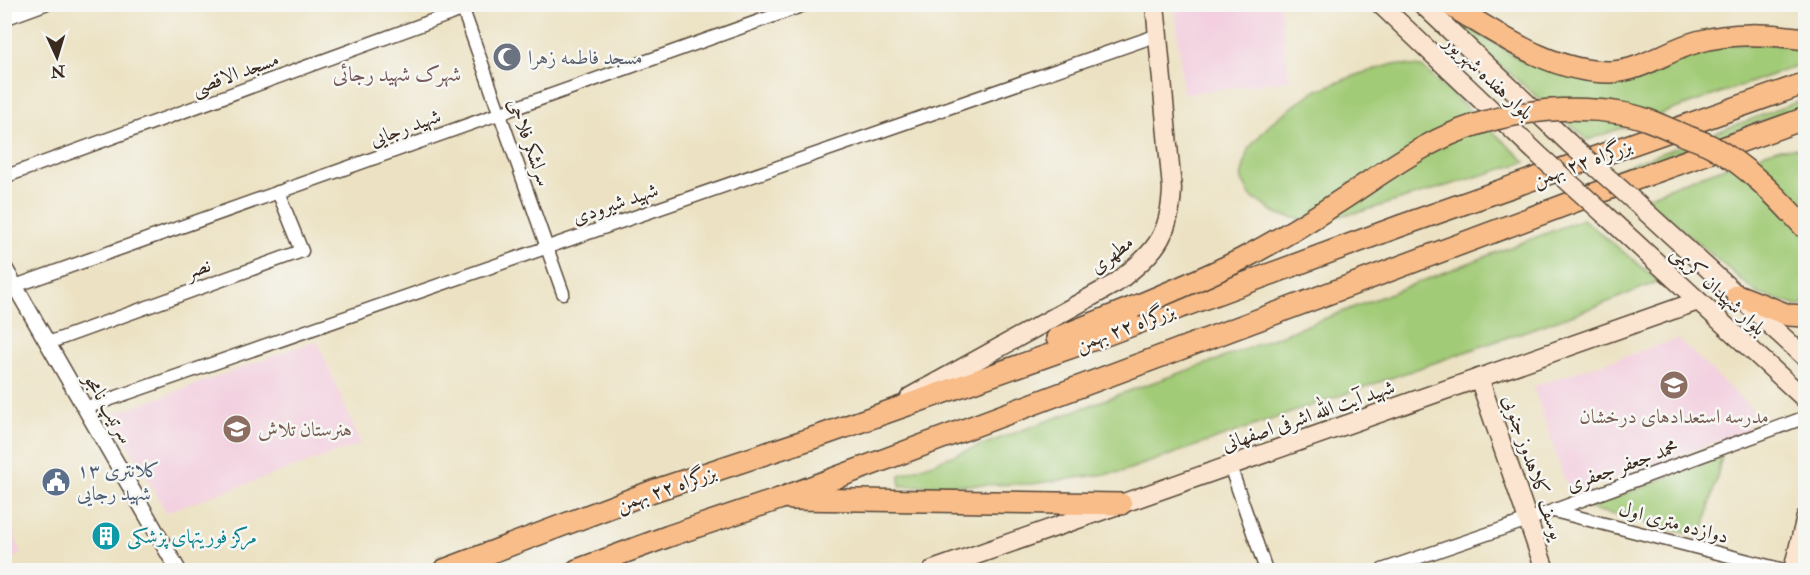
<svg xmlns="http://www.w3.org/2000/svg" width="1810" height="575" font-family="'IM FELL Double Pica',Amiri,serif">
  <rect width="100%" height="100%" fill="#f6f6f2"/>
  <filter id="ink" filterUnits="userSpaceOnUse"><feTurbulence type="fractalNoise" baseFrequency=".0167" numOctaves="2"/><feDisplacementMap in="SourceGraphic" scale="12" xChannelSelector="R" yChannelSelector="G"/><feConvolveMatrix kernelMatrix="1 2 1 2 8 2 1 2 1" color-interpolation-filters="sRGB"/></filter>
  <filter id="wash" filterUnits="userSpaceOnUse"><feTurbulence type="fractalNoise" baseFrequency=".008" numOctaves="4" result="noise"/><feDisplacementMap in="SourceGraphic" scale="24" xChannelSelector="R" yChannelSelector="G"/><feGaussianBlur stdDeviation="1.35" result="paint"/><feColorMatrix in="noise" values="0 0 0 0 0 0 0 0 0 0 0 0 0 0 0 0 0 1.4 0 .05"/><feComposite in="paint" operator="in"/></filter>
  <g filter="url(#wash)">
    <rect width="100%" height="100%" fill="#ece2c3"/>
    <g fill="#f3cfdf">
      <path d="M1175,5h105l9,75 -106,14z"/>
      <path d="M1678,339l74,70 -5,22 -178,62 -36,-107z"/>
      <path d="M317,340l44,104 -195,68 -54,-97z"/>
      <path d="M4,503l17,51 -14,7 3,9h-5z"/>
    </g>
    <g fill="#a2cb77" stroke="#6e7a4a" stroke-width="1.5">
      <path d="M1463,24l59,37 73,21 30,-4 85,-33 57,-2 38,5v15l-217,77 -132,-112z"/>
      <path d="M1394,64l28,3 104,95 -166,50 -50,9 -31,-6 -28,-18 -10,-19 7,-29 24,-27 41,-30 46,-18z"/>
      <path d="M1805,99v6l-184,68 -5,-3z"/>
      <path d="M1805,148v157l-7,1 -41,-13 -112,-95 41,-17 91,-32z"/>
      <path d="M1583,219l76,62 -56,23 -482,168 -90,12 -131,2v-11l237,-87 80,-28z"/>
      <path d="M1722,456l-20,81 -115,-29z"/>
    </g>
  </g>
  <g filter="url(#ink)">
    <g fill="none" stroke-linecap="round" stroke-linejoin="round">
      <g stroke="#564637" stroke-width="15">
        <g id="minor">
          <path d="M461,4l102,289"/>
          <path d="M4,19l41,-15"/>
          <path d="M4,177l474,-173"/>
          <path d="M15,286l792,-282"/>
          <path d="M48,343l254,-92 -24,-59"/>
          <path d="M85,408l1073,-373"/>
          <path d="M1230,466l36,104"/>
          <path d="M1554,511l230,59"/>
          <path d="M1382,570l146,-50 278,-103"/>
        </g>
      </g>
      <g stroke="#564637" stroke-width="18">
        <path id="tertiary" d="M4,267l174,303"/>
      </g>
      <g stroke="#564637" stroke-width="21">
        <g id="secondary">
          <path d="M1380,4l161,153"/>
          <path d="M1422,4l148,140"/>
          <path d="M1634,201l172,157"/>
          <path d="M1603,213l203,187"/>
          <path d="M1479,378l66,192"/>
          <path d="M910,397l206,-114c37,-30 54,-44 56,-94l-17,-185"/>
          <path d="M933,570l765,-269"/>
          <path d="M1793,570l13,-53"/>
        </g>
      </g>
      <g stroke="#564637" stroke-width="24">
        <g id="trunk">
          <path d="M1448,4c49,29 103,69 163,68 31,-1 56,-22 86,-30 35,-10 72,-8 109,-3"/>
          <path d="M1737,295l51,20 18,1"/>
          <path d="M1057,338l77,-31"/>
          <path d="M792,499l329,5"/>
          <path d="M444,570l209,-79 169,-56 270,-95 308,-114 406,-143"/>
          <path d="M577,570l92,-34 110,-37 818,-306 209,-75"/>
        </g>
      </g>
      <use href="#minor" stroke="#fff" stroke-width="12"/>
      <use href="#tertiary" stroke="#fff" stroke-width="15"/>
      <use href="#secondary" stroke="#fce5d0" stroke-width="18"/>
      <use href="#trunk" stroke="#f8bd89" stroke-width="21"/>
      <g stroke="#564637" stroke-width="21" stroke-linecap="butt">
        <g id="secondary-bridge">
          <path d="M1570,144l64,57"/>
          <path d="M1541,157l62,56"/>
        </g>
      </g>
      <g stroke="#564637" stroke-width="24" stroke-linecap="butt">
        <path id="trunk-bridge" d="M1134,307c36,-15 73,-30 108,-48 31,-16 61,-34 90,-53 32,-20 62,-43 96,-61 58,-31 128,-42 193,-32 21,3 41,13 60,21 10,4 20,7 30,12 37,20 67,52 95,83"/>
      </g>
      <use href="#secondary-bridge" stroke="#fce5d0" stroke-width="18"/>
      <use href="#trunk-bridge" stroke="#f8bd89" stroke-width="21"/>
    </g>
  </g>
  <defs>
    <g id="mosque-disc" transform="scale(1.5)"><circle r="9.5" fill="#6b7280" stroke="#f6f6f2"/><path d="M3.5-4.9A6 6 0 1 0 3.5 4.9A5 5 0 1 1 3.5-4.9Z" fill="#fff"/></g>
    <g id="school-disc" transform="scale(1.5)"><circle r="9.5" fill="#8d6e63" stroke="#f6f6f2"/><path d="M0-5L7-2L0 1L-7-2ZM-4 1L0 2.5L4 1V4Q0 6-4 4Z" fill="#fff"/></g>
    <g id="civic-disc" transform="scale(1.5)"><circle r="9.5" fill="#5c6f8a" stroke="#f6f6f2"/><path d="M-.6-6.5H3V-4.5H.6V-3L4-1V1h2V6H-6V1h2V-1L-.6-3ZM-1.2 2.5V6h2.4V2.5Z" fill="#fff"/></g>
    <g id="building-disc" transform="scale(1.5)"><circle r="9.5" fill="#0f9aa8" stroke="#f6f6f2"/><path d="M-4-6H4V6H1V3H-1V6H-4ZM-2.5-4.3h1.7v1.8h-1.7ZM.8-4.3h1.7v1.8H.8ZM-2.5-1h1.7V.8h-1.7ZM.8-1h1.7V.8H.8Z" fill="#fff"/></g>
  </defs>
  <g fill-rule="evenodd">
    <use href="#mosque-disc" x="507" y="57"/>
    <use href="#school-disc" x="1674" y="385"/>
    <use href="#school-disc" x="237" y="429"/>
    <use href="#civic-disc" x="56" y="482"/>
    <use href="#building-disc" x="106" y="536"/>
  </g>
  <g text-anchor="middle" stroke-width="5" stroke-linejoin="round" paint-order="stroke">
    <g font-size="20" fill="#5b616d" stroke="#f6f6f2" text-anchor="start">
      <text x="528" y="64">مسجد فاطمه زهرا</text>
    </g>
    <g font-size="20" fill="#3b2a1e" stroke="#f6f6f2">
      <text transform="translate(235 73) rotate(-20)" y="7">مسجد الاقصی</text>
      <text transform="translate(1489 77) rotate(43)" y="7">بلوار هفده شهریور</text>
      <text transform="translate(405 127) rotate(-20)" y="7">شهید رجایی</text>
      <text transform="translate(530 142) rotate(70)" y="7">سرلشکر فلاحی</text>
      <text transform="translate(1582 162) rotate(-20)" y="7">بزرگراه ۲۲ بهمن</text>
      <text transform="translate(615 203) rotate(-19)" y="7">شهید شیرودی</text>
      <text transform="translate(1111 254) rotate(-38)" y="7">مطهری</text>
      <text transform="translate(198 268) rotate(-20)" y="7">نصر</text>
      <text transform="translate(1719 290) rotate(43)" y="7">بلوار شهیدان کریمی</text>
      <text transform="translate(1125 327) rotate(-20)" y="7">بزرگراه ۲۲ بهمن</text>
      <text transform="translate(109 408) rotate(60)" y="7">سرتیپ نامجو</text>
      <text transform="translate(1308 415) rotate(-19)" y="7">شهید آیت الله اشرفی اصفهانی</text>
      <text transform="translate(1622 465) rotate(-20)" y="7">محمد جعفر جعفری</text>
      <text transform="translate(1534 467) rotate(71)" y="7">یوسف کلاهدوز جنوبی</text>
      <text transform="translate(666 488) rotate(-19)" y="7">بزرگراه ۲۲ بهمن</text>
      <text transform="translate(1674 522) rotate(15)" y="7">دوازده متری اول</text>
    </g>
    <g font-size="20" fill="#785e54" stroke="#f6f6f2">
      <text x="1674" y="423">مدرسه استعدادهای درخشان</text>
      <text x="258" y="436" text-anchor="start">هنرستان تلاش</text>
    </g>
    <g font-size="20" fill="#4e5e75" stroke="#f6f6f2" text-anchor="start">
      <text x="77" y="477">کلانتری ۱۳<tspan x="77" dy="23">شهید رجایی</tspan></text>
    </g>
    <g font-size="20" fill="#0d838f" stroke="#f6f6f2" text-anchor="start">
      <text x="127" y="543">مرکز فوریتهای پزشکی</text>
    </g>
    <g font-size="21" fill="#775a5b" stroke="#f6f6f2">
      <text x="397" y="81">شهرک شهید رجائی</text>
    </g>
  </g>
  <rect width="1810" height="575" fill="none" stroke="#f6f6f2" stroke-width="24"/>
  <g transform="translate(57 57) rotate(176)" stroke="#f6f6f2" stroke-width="4.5" paint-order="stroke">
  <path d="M0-4.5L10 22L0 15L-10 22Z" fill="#3b2a1e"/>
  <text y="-9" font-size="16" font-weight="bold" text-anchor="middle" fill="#3b2a1e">N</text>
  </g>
</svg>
